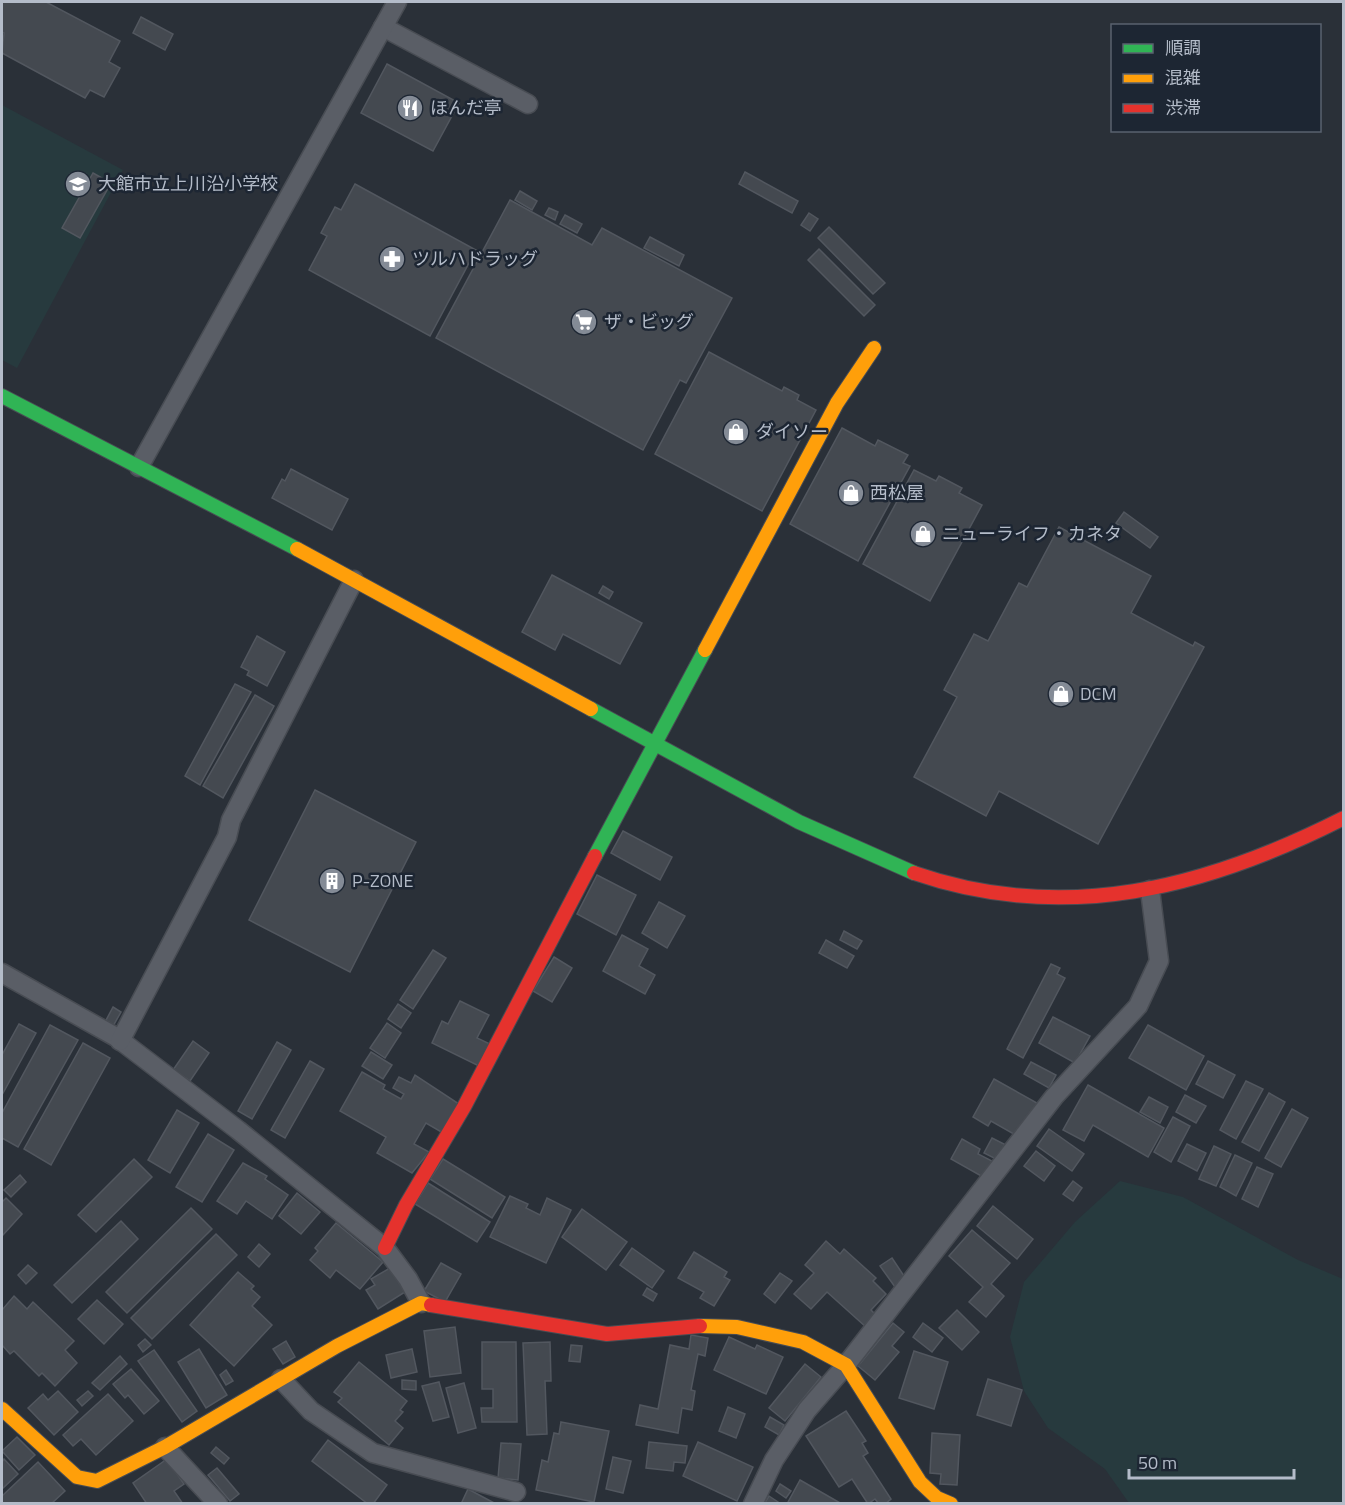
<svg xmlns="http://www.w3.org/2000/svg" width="1345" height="1505" font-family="'Titillium Web','Noto Sans JP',sans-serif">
  <rect width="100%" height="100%" fill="#2a3038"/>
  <g fill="#273a3e">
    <path d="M2,105l121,65 -106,198 -15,-8z"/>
    <path d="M1120,1181l63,16 115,63 45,19v224h-214l-24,-34 -57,-41 -24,-37 -14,-54 14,-55 51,-60z"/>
  </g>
  <g fill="#444950" stroke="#52575f" stroke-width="1.5">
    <path d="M2,2h44l74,39 -11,21 11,6 -16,29 -14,-7 -5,8 -83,-45 2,-20 -2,-1z"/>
    <path d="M141,17l32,17 -8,16 -32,-17z"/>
    <path d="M387,64l72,39 -26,48 -72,-38z"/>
    <path d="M745,172l53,29 -6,12 -53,-29z"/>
    <path d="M93,173l18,10 -31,55 -18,-10z"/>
    <path d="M355,184l121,66 -46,86 -121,-66 18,-34 -6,-3 14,-26 6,3z"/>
    <path d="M520,191l17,10 -5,9 -17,-10z"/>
    <path d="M510,200l82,45 10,-17 130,70 -46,85 -6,-3 -37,70 -207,-112z"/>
    <path d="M549,208l9,4 -3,8 -10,-5z"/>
    <path d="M809,213l9,6 -8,12 -9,-6z"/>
    <path d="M565,215l17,9 -5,9 -17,-9z"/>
    <path d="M829,227l56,56 -12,11 -55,-56z"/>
    <path d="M650,237l34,18 -5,11 -35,-18z"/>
    <path d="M819,249l56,56 -11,11 -56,-56z"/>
    <path d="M709,352l73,39 2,-4 15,8 -2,5 19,10 -54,101 -107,-57z"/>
    <path d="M842,428l33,18 3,-6 30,15 -5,8 7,3 -52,95 -68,-37z"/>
    <path d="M291,469l57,30 -16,31 -60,-32 10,-19 3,2z"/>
    <path d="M914,470l22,11 3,-5 23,12 -3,5 23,12 -52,96 -67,-37z"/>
    <path d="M1124,512l34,25 -8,11 -34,-25z"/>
    <path d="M1059,527l92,49 -20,37 62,33 2,-4 9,5 -106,197 -99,-53 -13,25 -72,-39 43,-80 -13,-7 30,-56 14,7 31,-58 8,4z"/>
    <path d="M552,575l90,48 -22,41 -57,-30 -8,16 -33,-18z"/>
    <path d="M603,586l10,6 -4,7 -10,-6z"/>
    <path d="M257,636l28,16 -18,34 -20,-11 2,-4 -8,-4z"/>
    <path d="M235,684l16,8 -51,93 -15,-9z"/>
    <path d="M255,695l19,11 -51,92 -20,-12z"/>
    <path d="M315,790l101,52 -66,130 -101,-52z"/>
    <path d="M623,831l49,26 -12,23 -49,-27z"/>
    <path d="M597,875l39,20 -20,40 -39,-21z"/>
    <path d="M659,902l26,14 -18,32 -25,-15z"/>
    <path d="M844,931l18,10 -5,8 -17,-9z"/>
    <path d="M622,935l26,14 -9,17 16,9 -10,19 -42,-23z"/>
    <path d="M826,940l28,16 -7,12 -28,-15z"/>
    <path d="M433,950l13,8 -33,51 -13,-9z"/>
    <path d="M554,957l18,11 -20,34 -19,-11z"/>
    <path d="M1051,964l9,4 -3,6 8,4 -42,80 -16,-9z"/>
    <path d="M460,1001l29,14 -12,23 13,6 -11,22 -47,-23 10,-22 6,3z"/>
    <path d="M398,1004l13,9 -10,15 -13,-9z"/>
    <path d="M113,1007l8,5 -9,16 -8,-4z"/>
    <path d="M1053,1017l37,19 -15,27 -36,-20z"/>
    <path d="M387,1023l14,10 -16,25 -15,-10z"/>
    <path d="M19,1024l17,9 -34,62v-40z"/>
    <path d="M50,1025l28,15 -60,107 -16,-9v-25z"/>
    <path d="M1148,1025l56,31 -18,34 -57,-32z"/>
    <path d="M193,1041l16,12 -19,28 -17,-11z"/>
    <path d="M277,1042l14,8 -39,69 -14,-8z"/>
    <path d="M83,1043l27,15 -59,107 -27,-16z"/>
    <path d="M371,1052l21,13 -9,14 -21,-13z"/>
    <path d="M310,1061l14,8 -39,69 -14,-8z"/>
    <path d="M1208,1061l27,14 -12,23 -27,-14z"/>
    <path d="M1031,1062l25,13 -7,13 -25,-14z"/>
    <path d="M362,1072l23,13 -2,4 18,10 3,-5 -11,-6 6,-11 12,6 4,-8 44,29 -16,29 -17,-10 -12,21 15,8 -17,21 -35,-20 9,-16 -46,-26z"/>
    <path d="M994,1079l43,24 -18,34 -28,-16 -3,5 -15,-9z"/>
    <path d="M1246,1081l17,8 -27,50 -16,-9z"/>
    <path d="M1088,1085l76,43 -16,29 -55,-32 -9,16 -21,-11z"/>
    <path d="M1269,1093l16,9 -26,49 -17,-9z"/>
    <path d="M1185,1095l21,11 -10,17 -20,-11z"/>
    <path d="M1149,1097l19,10 -8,16 -20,-11z"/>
    <path d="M1292,1109l16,9 -27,49 -16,-9z"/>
    <path d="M177,1110l22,13 -29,50 -22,-13z"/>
    <path d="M1173,1117l17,9 -19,36 -17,-10z"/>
    <path d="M1049,1129l35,25 -12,17 -35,-25z"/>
    <path d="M208,1134l26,16 -32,52 -26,-15z"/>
    <path d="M992,1138l14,7 -8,15 -14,-7z"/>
    <path d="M962,1139l18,10 -2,5 14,7 -9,16 -32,-18z"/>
    <path d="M1187,1144l19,9 -9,18 -19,-10z"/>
    <path d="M1214,1146l17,8 -15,32 -17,-7z"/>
    <path d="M1036,1151l19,15 -11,15 -20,-15z"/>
    <path d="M1235,1155l17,8 -16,33 -16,-9z"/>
    <path d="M134,1159l18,18 -56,55 -18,-17z"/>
    <path d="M443,1159l62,38 -13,21 -62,-39z"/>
    <path d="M243,1163l24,13 -2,3 23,16 -16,24 -26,-18 -9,13 -20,-13z"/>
    <path d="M1257,1167l16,7 -15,33 -16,-8z"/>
    <path d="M20,1175l6,7 -15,15 -7,-7z"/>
    <path d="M1073,1181l9,7 -9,13 -10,-7z"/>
    <path d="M428,1183l62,39 -13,20 -62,-38z"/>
    <path d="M297,1193l23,19 -19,22 -22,-18z"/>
    <path d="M510,1196l18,8 -2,4 14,7 7,-17 24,12 -25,53 -56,-26z"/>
    <path d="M6,1198l16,16 -20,22v-34z"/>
    <path d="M993,1206l40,33 -16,20 -40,-33z"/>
    <path d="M191,1208l21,21 -85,84 -21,-21z"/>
    <path d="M582,1209l45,33 -21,28 -44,-33z"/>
    <path d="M121,1221l17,18 -66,64 -18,-18z"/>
    <path d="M336,1223l47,39 -23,27 -24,-19 -6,8 -20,-18 8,-9 -3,-3z"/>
    <path d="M972,1230l38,33 -19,21 13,12 -18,21 -17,-15 14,-15 -34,-31z"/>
    <path d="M216,1234l21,21 -85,84 -21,-21z"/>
    <path d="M826,1241l14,13 4,-5 32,29 -3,3 13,13 -15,16 6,6 -10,12 -40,-36 -16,17 -17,-15 20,-21 -9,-8z"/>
    <path d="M259,1244l11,10 -11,13 -11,-10z"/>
    <path d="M632,1248l32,23 -12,17 -32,-23z"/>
    <path d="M694,1252l33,20 -3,5 6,3 -16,26 -14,-8 4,-6 -26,-14z"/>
    <path d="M892,1258l14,21 -11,8 -15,-21z"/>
    <path d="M441,1263l20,11 -16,28 -21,-11z"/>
    <path d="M28,1265l9,8 -11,11 -8,-9z"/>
    <path d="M390,1268l15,24 -27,17 -12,-19 9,-5 -4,-6z"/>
    <path d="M238,1272l16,14 -3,3 9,8 -8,9 20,19 -38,41 -44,-41z"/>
    <path d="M780,1273l12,8 -17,22 -11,-9z"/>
    <path d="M647,1288l10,6 -4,7 -10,-6z"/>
    <path d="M14,1296l13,13 6,-7 41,39 -9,9 12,13 -22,23 -13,-13 -3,3 -25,-25 -4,3 -8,-9v-35z"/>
    <path d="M97,1300l26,24 -19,20 -26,-25z"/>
    <path d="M957,1310l22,22 -17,18 -23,-22z"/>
    <path d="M893,1323l11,9 -12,14 7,6 -24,28 -17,-14z"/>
    <path d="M923,1323l20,15 -11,14 -19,-15z"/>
    <path d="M455,1327l6,46 -31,4 -6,-46z"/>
    <path d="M691,1335l17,3 -3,18 -7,-2 -7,36 4,1 -3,19 -10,-2 -4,25 -42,-8 4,-20 18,4 12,-64 19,4z"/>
    <path d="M729,1337l26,12 2,-4 26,12 -17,37 -52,-24z"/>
    <path d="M145,1339l6,6 -8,7 -5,-7z"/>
    <path d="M286,1341l9,16 -12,7 -10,-15z"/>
    <path d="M482,1342h34l1,80h-35l-1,-14h12v-19h-11z"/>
    <path d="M550,1342l1,39h-6l2,53 -20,1 -4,-92z"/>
    <path d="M571,1345l11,1 -2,16 -11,-1z"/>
    <path d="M199,1349l28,46 -21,13 -28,-46z"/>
    <path d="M412,1349l5,23 -26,6 -5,-23z"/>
    <path d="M154,1350l43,61 -15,11 -44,-61z"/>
    <path d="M914,1351l34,11 -14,47 -35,-11z"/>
    <path d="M120,1356l7,8 -27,26 -8,-7z"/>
    <path d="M359,1362l48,39 -7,9 3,2 -8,9 8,7 -14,17 -51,-43 4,-4 -8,-6z"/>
    <path d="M805,1364l16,13 -36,44 -16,-13z"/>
    <path d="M131,1369l28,32 -15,13 -16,-19 -3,3 -12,-14z"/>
    <path d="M226,1370l7,11 -7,4 -6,-10z"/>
    <path d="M988,1379l34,11 -11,36 -34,-11z"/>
    <path d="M402,1380l14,1v9l-14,-1z"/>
    <path d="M439,1382l10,35 -16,4 -11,-35z"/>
    <path d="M464,1383l12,45 -18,5 -12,-45z"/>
    <path d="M58,1391l20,21 -24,23 -26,-27 15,-14 5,6z"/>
    <path d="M88,1391l5,5 -11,10 -5,-6z"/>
    <path d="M108,1394l25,27 -37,34 -15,-16 -8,7 -10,-11z"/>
    <path d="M728,1407l17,7 -9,24 -17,-7z"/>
    <path d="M846,1411l20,30 -4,2 6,10 -5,3 28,43 -6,5h-6l-4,-5 -7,5 -16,-25 -13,8 -33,-51z"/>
    <path d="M770,1417l14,8 -5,10 -14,-8z"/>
    <path d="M561,1422l48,9 -15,71 -58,-12 6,-30 6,2 6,-29 5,1z"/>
    <path d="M932,1433l28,2 -3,50 -17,-1 1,-10 -11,-1z"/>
    <path d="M17,1437l18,18 -16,15 -17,-19z"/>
    <path d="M328,1440l59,45 -14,19h-5l-56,-43z"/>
    <path d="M649,1442l38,4 -2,17 -11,-1 -1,9 -27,-3z"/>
    <path d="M698,1442l55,25 -16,34 -54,-25z"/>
    <path d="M501,1443l20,1 -3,36 -20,-2z"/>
    <path d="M216,1447l13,11 -5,6 -13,-11z"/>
    <path d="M613,1457l18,4 -8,32 -17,-4z"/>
    <path d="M4,1459l14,15 -16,15v-27z"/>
    <path d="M167,1459l17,25 -10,7 9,13h-36l-14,-21z"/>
    <path d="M38,1462l27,29 -14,13h-49v-8z"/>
    <path d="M217,1468l22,26 -9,7 -22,-26z"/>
    <path d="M800,1480l42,24h-55z"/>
    <path d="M780,1484l11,7 -5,7 -10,-7z"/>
    <path d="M468,1489l28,15h-35z"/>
    <path d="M769,1496l12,8h-17z"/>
  </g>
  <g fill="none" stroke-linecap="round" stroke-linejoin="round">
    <g stroke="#484c53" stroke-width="21">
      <g id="street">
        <path d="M383,27l145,77"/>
        <path d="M139,467l258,-465"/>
        <path d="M2,973l114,64 122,93 147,118 23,31 13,24"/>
        <path d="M120,1041l107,-204 4,-17 123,-240"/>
        <path d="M281,1379l30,32 62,42 143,39"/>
        <path d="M165,1447l53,57"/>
        <path d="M753,1504l21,-44 33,-50 39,-45 208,-268 84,-91 21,-45 -9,-71"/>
      </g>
    </g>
    <g stroke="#484c53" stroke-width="16">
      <g id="fast">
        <path d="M2,396l295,153"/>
        <path d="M591,709l208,113 115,51"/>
        <path d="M595,856l110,-206"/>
      </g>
    </g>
    <g stroke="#484c53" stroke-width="16">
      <g id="slow">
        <path d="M297,549l294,160"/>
        <path d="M705,650l132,-247 37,-55"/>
        <path d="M700,1326l37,1 66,15 43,23 74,117 17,16 14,6"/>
        <path d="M2,1409l75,68 20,4 68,-34 172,-101 84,-43 10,2"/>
      </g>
    </g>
    <g stroke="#484c53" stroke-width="16">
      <g id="jam">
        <path d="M914,873c151,52 292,15 430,-55"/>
        <path d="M385,1248l21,-43 58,-98 131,-251"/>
        <path d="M431,1305l176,29 93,-8"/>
      </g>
    </g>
    <use href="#street" stroke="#5a5e66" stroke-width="18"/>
    <use href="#fast" stroke="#30b455" stroke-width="14"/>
    <use href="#slow" stroke="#ff9f0a" stroke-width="14"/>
    <use href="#jam" stroke="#e5322d" stroke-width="14"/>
  </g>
  <defs>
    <g id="restaurant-disc" transform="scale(1.35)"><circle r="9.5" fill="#848b96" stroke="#1d2633"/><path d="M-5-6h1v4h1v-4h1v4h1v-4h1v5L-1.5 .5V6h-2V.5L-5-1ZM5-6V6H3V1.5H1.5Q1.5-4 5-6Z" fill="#fff"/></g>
    <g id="school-disc" transform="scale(1.35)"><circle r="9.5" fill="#848b96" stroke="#1d2633"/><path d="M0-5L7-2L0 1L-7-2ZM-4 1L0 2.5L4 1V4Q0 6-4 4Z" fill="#fff"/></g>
    <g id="pharmacy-disc" transform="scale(1.35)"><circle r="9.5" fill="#848b96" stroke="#1d2633"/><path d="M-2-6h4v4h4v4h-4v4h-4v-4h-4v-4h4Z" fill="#fff"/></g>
    <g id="supermarket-disc" transform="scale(1.35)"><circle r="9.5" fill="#848b96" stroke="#1d2633"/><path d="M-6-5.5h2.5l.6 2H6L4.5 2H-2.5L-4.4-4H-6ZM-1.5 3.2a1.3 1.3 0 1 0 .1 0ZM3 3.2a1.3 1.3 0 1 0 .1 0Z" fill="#fff"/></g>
    <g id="shop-disc" transform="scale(1.35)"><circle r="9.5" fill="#848b96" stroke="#1d2633"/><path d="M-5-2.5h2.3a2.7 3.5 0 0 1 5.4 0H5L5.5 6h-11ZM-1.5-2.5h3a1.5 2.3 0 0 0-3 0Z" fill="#fff"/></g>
    <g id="building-disc" transform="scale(1.35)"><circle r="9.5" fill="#848b96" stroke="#1d2633"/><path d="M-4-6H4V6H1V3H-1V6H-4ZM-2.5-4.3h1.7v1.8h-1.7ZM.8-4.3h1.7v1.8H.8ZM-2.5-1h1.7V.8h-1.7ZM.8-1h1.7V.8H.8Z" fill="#fff"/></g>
  </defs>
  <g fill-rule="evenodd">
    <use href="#restaurant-disc" x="410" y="108"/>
    <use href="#school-disc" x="78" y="184"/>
    <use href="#pharmacy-disc" x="392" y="259"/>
    <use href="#supermarket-disc" x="584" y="322"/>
    <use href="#shop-disc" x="736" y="432"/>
    <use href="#shop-disc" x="851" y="493"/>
    <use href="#shop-disc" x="923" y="534"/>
    <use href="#shop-disc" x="1061" y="694"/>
    <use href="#building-disc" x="332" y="881"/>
  </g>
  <g text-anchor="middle" stroke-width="5" stroke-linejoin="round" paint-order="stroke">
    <g font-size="18" fill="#b4bcc9" stroke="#1d2633" text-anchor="start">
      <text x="430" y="114">ほんだ亭</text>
      <text x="98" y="190">大館市立上川沿小学校</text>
      <text x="412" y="265">ツルハドラッグ</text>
      <text x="604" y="328">ザ・ビッグ</text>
      <text x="756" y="438">ダイソー</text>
      <text x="870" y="499">西松屋</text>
      <text x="942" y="540">ニューライフ・カネタ</text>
      <text x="1080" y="700">DCM</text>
      <text x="352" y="887">P-ZONE</text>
    </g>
  </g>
  <rect width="1345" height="1505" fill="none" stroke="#b4bcc9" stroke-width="6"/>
  <rect x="1111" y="24" width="210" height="108" fill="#1d2633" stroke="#59626f" stroke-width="1.5"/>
  <rect x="1123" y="44" width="30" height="9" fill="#30b455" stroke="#59626f" stroke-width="1.5"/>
  <text x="1165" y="54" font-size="18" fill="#b4bcc9">順調</text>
  <rect x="1123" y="74" width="30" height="9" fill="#ff9f0a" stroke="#59626f" stroke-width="1.5"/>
  <text x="1165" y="84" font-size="18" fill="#b4bcc9">混雑</text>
  <rect x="1123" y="104" width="30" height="9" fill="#e5322d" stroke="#59626f" stroke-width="1.5"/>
  <text x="1165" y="114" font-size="18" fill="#b4bcc9">渋滞</text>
  <path d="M1129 1469v9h165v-9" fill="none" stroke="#b4bcc9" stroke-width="3"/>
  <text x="1138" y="1469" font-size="18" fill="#b4bcc9" stroke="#1d2633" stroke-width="4.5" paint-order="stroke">50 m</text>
</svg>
